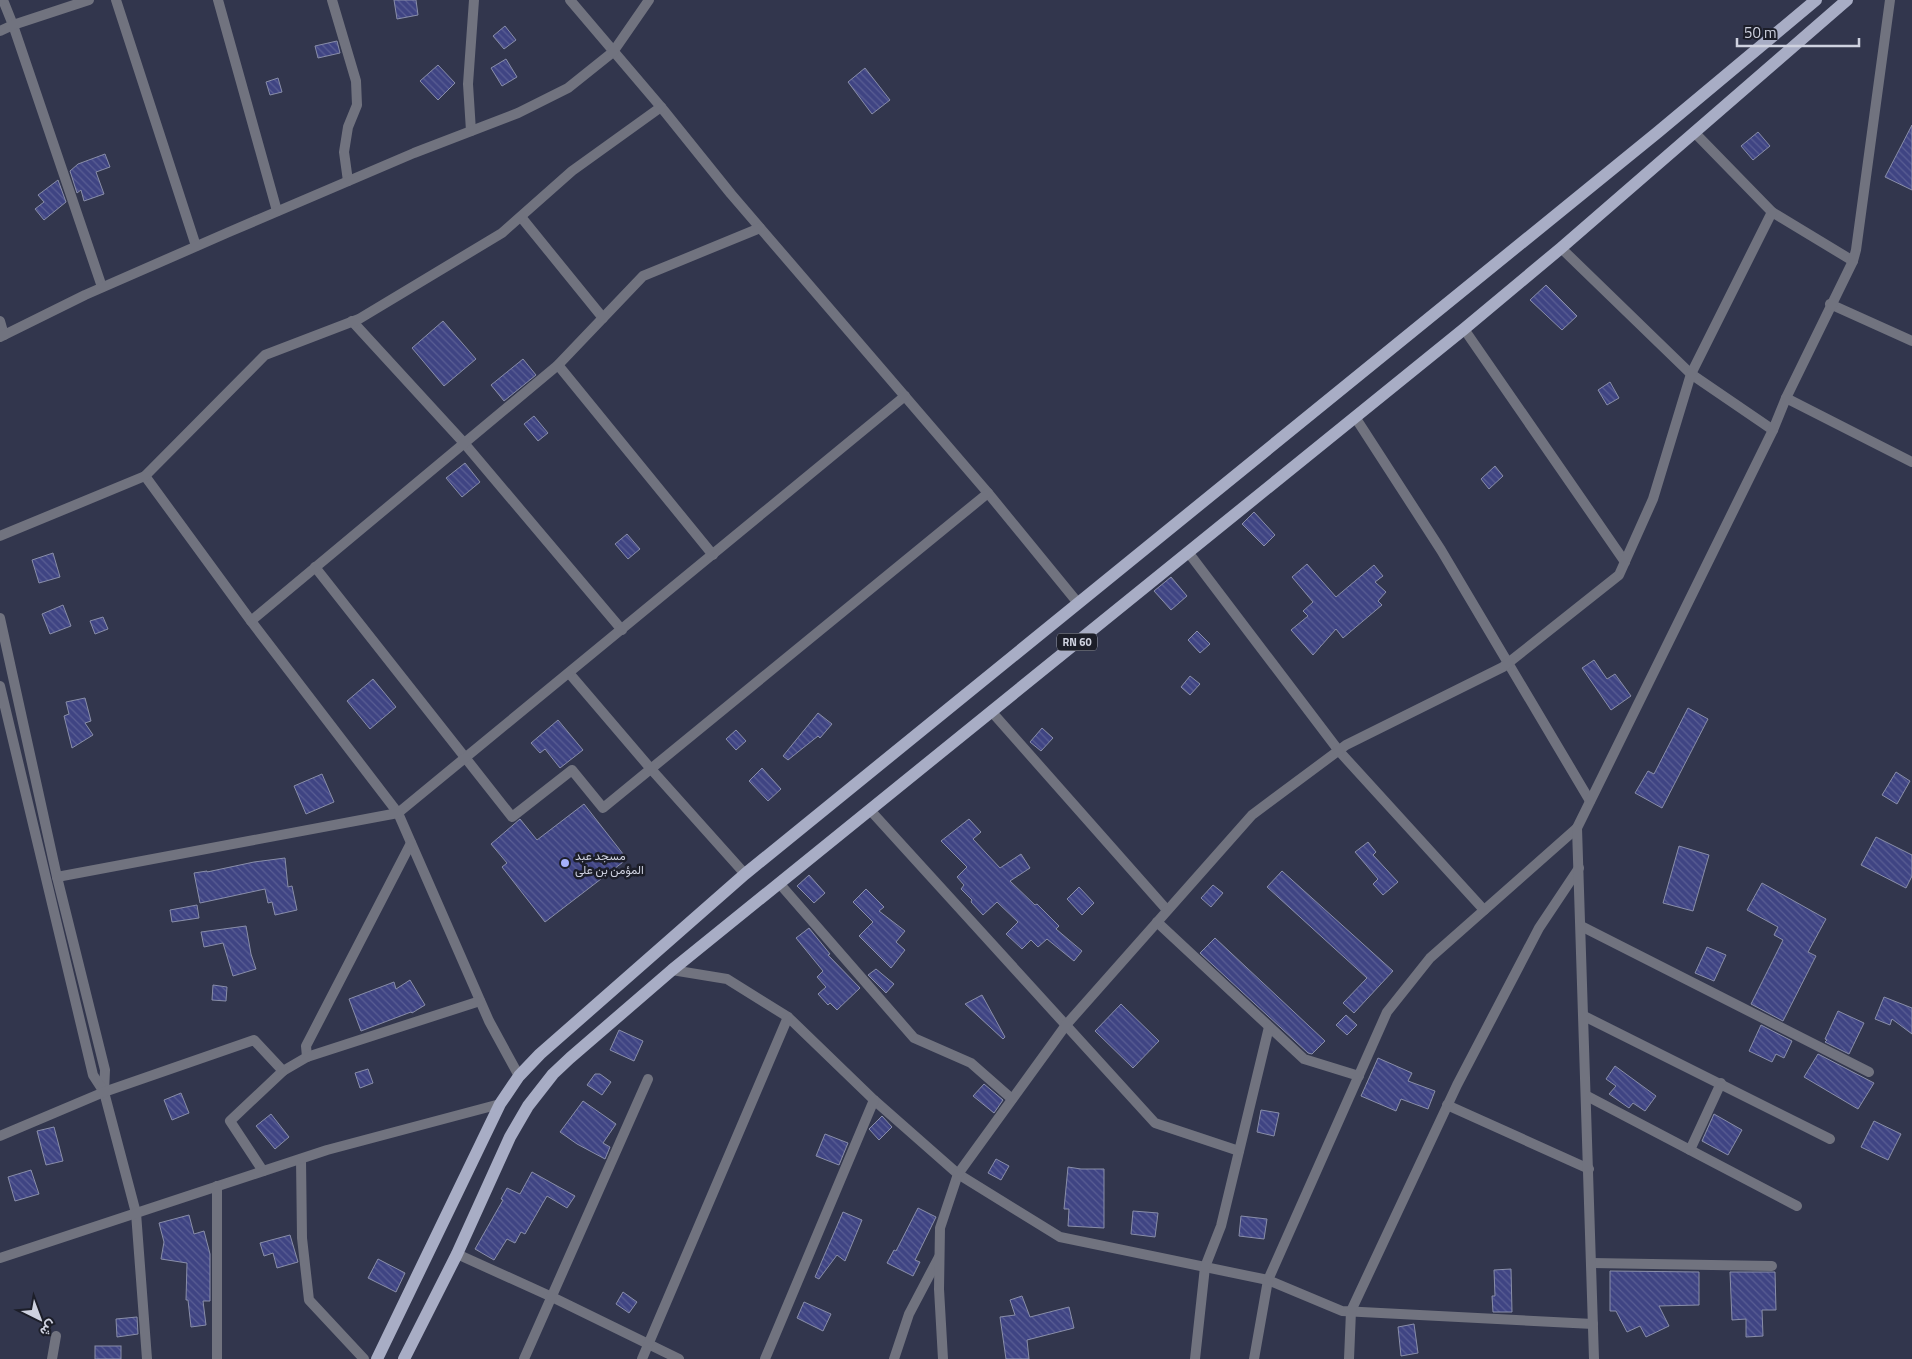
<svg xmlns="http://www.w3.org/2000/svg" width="1912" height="1359" font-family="'Titillium Web',Vazirmatn,sans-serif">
  <defs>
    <pattern id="building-back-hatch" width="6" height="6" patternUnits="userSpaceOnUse" patternTransform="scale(1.25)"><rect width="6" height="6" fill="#3f4483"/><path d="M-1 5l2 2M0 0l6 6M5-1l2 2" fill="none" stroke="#5a5e94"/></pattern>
  </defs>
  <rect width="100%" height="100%" fill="#32364d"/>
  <g fill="url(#building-back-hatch)" stroke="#898ea9">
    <path d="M394,0h22l2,15 -21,4z"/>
    <path d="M505,26l11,14 -12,9 -11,-13z"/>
    <path d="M337,41l3,12 -22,5 -3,-12z"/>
    <path d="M506,59l11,18 -15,9 -11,-18z"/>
    <path d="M438,65l17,18 -17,17 -18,-19z"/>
    <path d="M865,68l25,32 -18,14 -24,-32z"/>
    <path d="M278,78l4,14 -12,3 -4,-13z"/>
    <path d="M1912,125v65l-27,-13z"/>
    <path d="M1758,132l12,14 -17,14 -12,-14z"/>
    <path d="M105,154l5,13 -14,5 8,22 -20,7 -3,-11 -4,3 -7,-22 8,-7z"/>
    <path d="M58,180l8,22 -22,18 -9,-11 9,-7 -6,-7z"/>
    <path d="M1546,285l31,31 -15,14 -32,-30z"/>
    <path d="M443,321l33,38 -32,27 -32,-38z"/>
    <path d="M523,359l13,16 -32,26 -13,-16z"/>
    <path d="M1610,382l9,16 -12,7 -9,-15z"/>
    <path d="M534,416l14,17 -10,8 -14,-17z"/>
    <path d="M465,463l15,19 -18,15 -16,-19z"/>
    <path d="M1495,466l8,10 -14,13 -8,-10z"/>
    <path d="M1254,512l21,23 -11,11 -22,-22z"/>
    <path d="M627,534l13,15 -12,10 -13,-15z"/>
    <path d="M53,553l7,24 -21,6 -7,-23z"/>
    <path d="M1307,564l29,33 38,-32 9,11 -8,6 11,10 -8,9 4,4 -39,33 -7,-9 -23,26 -22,-25 17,-14 -5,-5 10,-9 -21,-25z"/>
    <path d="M1171,577l16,19 -16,14 -17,-19z"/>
    <path d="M63,605l8,21 -21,8 -8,-20z"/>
    <path d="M103,617l5,12 -13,5 -5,-13z"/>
    <path d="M1197,631l13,13 -10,9 -12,-13z"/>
    <path d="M1594,660l13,19 8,-5 16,22 -20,14 -29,-42z"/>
    <path d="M1190,676l10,8 -10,11 -9,-8z"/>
    <path d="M373,679l23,28 -26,22 -23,-28z"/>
    <path d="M85,698l6,23 -6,2 8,12 -21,13 -8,-32 5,-2 -3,-12z"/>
    <path d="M1688,708l20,11 -46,89 -27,-15 13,-22 6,3z"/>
    <path d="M818,713l14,11 -12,14 -2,-2 -30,24 -5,-4z"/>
    <path d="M558,720l25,30 -23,18 -15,-19 -5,4 -9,-10z"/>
    <path d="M1042,728l11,10 -12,13 -11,-9z"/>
    <path d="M736,730l10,11 -10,9 -10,-11z"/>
    <path d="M762,768l19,21 -13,12 -19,-20z"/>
    <path d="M1896,772l14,9 -13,23 -15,-9z"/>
    <path d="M322,774l12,28 -28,12 -12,-28z"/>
    <path d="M584,804l43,55 -82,63 -43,-55 5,-4 -16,-19 29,-25 17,21z"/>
    <path d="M969,819l12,13 -8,7 27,29 21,-14 9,14 -20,13 25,24 2,-1 22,22 -3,3 26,22 -8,10 -27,-22 -9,8 -7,-7 -9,9 -16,-15 12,-12 -21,-20 -14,13 -12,-13 1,-2 -11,-11 3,-4 -7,-8 10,-10 -26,-26z"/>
    <path d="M1876,837l36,18v21l-6,12 -45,-23z"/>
    <path d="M1368,842l8,10 -3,3 25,27 -15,13 -10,-11 5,-5 -23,-27z"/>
    <path d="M1679,846l30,9 -16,56 -30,-8z"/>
    <path d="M285,858l3,29 4,-1 5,24 -22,5 -3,-13 -4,1 -3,-14 -65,14 -6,-30 13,-2v1l47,-10z"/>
    <path d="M1282,871l111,100 -39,42 -11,-10 24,-25 -100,-91z"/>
    <path d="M809,875l16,18 -11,10 -17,-17z"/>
    <path d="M1762,883l64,36 -18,33 8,4 -33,65 -32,-17 32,-64 -9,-5 4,-8 -31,-17z"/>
    <path d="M1213,885l10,8 -12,14 -10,-9z"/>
    <path d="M1079,887l15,16 -12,12 -15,-16z"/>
    <path d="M866,889l18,18 -5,4 26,20 -9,11 9,8 -14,18 -32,-32 14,-14 -20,-20z"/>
    <path d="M197,905l2,13 -27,4 -2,-12z"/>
    <path d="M246,926l5,28 5,15 -23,7 -10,-33 -19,4 -3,-15z"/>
    <path d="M809,928l21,26 -2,1 32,33 -23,22 -7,-7 -2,2 -10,-11 8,-7 -9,-10 6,-6 -27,-33z"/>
    <path d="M1215,938l110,103 -13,13 -4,-1 -108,-100z"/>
    <path d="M1707,947l19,8 -12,26 -19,-8z"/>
    <path d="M876,969l18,15 -8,9 -18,-18z"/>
    <path d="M410,980l15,25 -13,8 -1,-1 -50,19 -12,-32 45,-17 2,7z"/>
    <path d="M213,985l14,2 -1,14 -14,-1z"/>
    <path d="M982,995l23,42 -2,2 -38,-35z"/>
    <path d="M1884,997l28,11v26l-20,-15 -2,6 -15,-6z"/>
    <path d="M1121,1004l38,37 -26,27 -38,-37z"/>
    <path d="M1838,1011l26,12 -15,31 -24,-12 2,-2 -2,-1z"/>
    <path d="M1346,1015l11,10 -10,10 -11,-10z"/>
    <path d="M1761,1025l31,16 -8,17 -8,-4 -4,8 -23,-11z"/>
    <path d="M619,1030l24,11 -9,20 -24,-11z"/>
    <path d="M1818,1054l56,29 -16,26 -54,-32z"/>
    <path d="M1378,1058l34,15 -4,8 27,10 -7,18 -27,-10 -5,12 -35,-15z"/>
    <path d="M1615,1066l41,30 -11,15 -12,-8 -4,5 -20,-14 7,-8 -10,-7z"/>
    <path d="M368,1069l5,14 -13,5 -5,-15z"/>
    <path d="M595,1074h5l11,8 -9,13 -15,-10z"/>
    <path d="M984,1084l19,16 -9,13 -21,-17z"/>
    <path d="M181,1093l8,20 -17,7 -8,-20z"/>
    <path d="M583,1101l33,23 -13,19 7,4 -5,12 -28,-15 -17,-12z"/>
    <path d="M1261,1110l18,3 -5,23 -17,-4z"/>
    <path d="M271,1114l18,23 -14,12 -19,-23z"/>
    <path d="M1714,1114l28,16 -14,25 -26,-14z"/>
    <path d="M882,1116l10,11 -13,13 -10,-11z"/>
    <path d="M1874,1121l27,13 -13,26 -27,-13z"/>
    <path d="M54,1127l9,34 -17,4 -9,-34z"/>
    <path d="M825,1134l23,9 -9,22 -23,-9z"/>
    <path d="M996,1159l13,7 -8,14 -13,-7z"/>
    <path d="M1068,1167l13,2h23v59l-36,-2 1,-17h-5z"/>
    <path d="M31,1170l8,24 -24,7 -7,-24z"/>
    <path d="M532,1172l43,24 -8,12 -20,-12 -22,38 -4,-2 -6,11 -8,-4 -13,21 -19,-11 28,-49 -2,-1 6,-11 13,6z"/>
    <path d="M918,1208l18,9 -21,43 5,2 -7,14 -26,-13 7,-13 2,1z"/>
    <path d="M1133,1211l25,2 -3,24 -24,-3z"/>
    <path d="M843,1212l19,8 -17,41 -8,-6 -18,24 -4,-2z"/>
    <path d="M189,1215l5,19 10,-3 6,23v47h-7l3,24 -15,2 -3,-27h-2l1,-37 -26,-4 3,-17 -5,-19z"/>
    <path d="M1241,1216l26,3 -3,20 -25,-3z"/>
    <path d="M290,1235l8,27 -21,6 -4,-15 -9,3 -4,-13z"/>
    <path d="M378,1259l27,14 -9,19 -28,-14z"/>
    <path d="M1511,1269l1,43h-19l-1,-16h3l-1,-26z"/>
    <path d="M1610,1271l89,1v33l-40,1 10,20 -23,11 -6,-11 -13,6 -11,-21h-6z"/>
    <path d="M1730,1272h45l1,38h-14l1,26 -17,1v-18l-14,1z"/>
    <path d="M623,1292l14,10 -8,11 -13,-9z"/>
    <path d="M1022,1296l8,21 39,-10 5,21 -47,12 2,19h-23l-6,-42 15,-2 -5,-15z"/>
    <path d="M804,1302l27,12 -8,17 -26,-13z"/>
    <path d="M137,1317l1,17 -21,3 -1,-18z"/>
    <path d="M1414,1324l4,29 -17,3 -3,-29z"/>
    <rect x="95" y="1346" width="26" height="13"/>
  </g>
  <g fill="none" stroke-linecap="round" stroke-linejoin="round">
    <g stroke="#71737f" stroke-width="10">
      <path d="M3,0l10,25 89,262"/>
      <path d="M116,0l80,246"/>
      <path d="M218,0l59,211"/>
      <path d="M332,0l24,81 1,24 -9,22 -4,25 4,29"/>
      <path d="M570,0l91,107 70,87 257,299 90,110"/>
      <path d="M0,31l13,-6 76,-25"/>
      <path d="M471,131l-3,-47 6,-84"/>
      <path d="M1694,132l78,80 81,49"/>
      <path d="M521,217l82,101"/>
      <path d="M1561,248l130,126 82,56"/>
      <path d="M1830,304l82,37"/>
      <path d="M0,321l4,14"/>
      <path d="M352,321l112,122 158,187"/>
      <path d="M1464,329l161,233"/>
      <path d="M0,337l85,-42 144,-63 185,-79 104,-40 50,-25 45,-36 36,-52"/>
      <path d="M558,365l155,190"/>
      <path d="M1786,398l126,64"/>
      <path d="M1355,417l86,133 149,251"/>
      <path d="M145,476l106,145 147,192 91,208 30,55"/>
      <path d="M0,536l145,-60 120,-121 94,-36 143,-86 70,-62 89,-64"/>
      <path d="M1188,552l151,199 145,159"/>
      <path d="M315,567l197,250 60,-47 31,38 385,-315"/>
      <path d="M0,618l57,259 48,193 -1,22"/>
      <path d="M251,621l307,-256 85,-89 117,-48"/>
      <path d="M569,673l82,96 94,105"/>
      <path d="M0,686l93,389 11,17 32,121 11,146"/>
      <path d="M991,711l176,199"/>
      <path d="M870,810l285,313 84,28"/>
      <path d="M57,877l341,-64 507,-417"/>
      <path d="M779,883l135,155 57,25 41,36"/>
      <path d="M1157,922l147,137 55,17"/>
      <path d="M1581,926l288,146"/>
      <path d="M672,970l55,9 61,38 86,83 84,74 102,63 208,43 74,31 251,13"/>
      <path d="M1584,1016l246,123"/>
      <path d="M307,1057l-1,-11 105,-203"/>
      <path d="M283,1071l24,-14 173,-56"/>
      <path d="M1587,1096l210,110"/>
      <path d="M1447,1105l142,64"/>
      <path d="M0,1136l104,-44 150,-52 29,31 -53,50 33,50"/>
      <path d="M1690,1150l31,-67"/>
      <path d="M301,1159l1,79 7,62 55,59"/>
      <path d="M457,1254l95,43 127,62"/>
      <path d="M0,1258l327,-108 173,-46"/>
      <path d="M1592,1263l180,3"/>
      <path d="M52,1359l4,-23"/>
      <path d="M217,1359v-173"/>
      <path d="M524,1359l124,-280"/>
      <path d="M642,1359l146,-342"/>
      <path d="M765,1359l109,-259"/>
      <path d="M894,1359l15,-45 30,-57"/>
      <path d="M943,1359l-4,-70 1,-61 18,-54 108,-149 186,-210 94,-70 157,-78 116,-92 34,-76 38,-125 81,-162"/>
      <path d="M1195,1359l10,-92 16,-41 48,-199"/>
      <path d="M1254,1359l14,-79 119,-268 43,-54 147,-130"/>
      <path d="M1349,1359l2,-48 106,-226 82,-157 40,-60"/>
      <path d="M1594,1359l-17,-531 196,-398 13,-32 67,-137 3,-11 34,-250"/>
    </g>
    <g stroke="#a8adc5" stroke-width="12">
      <path d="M377,1359l123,-255 19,-28 21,-22 205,-180 913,-742 158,-132"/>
      <path d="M404,1359l53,-105 53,-117 18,-31 25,-32 17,-16 102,-88 792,-641 97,-81 286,-248"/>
    </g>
  </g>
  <circle fill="#a6b1fc" stroke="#1c1e29" stroke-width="2" cx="565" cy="863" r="5"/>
  <g text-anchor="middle" stroke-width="5" stroke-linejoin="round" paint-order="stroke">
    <rect fill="#1c1e29" stroke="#999ca9" stroke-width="1" x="1057" y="633.5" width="40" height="17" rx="4"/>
    <g font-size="11" font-weight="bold" fill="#cfd2e0">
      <text x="1077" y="646">RN 60</text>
    </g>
    <g font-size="12" fill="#cfd2e0" stroke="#1c1e29" text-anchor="start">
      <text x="575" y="860">مسجد عبد<tspan x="575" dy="14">المؤمن بن على</tspan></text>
    </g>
  </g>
  <g transform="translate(40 1319) rotate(138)" stroke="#1c1e29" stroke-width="4" paint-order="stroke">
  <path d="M0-4L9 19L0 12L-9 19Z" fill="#cfd2e0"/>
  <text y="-8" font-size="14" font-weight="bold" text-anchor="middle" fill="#cfd2e0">ش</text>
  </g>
  <path d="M1737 38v8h122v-8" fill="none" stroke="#cfd2e0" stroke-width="2.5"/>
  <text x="1744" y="38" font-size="15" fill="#cfd2e0" stroke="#1c1e29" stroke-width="4" paint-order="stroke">50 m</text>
</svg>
